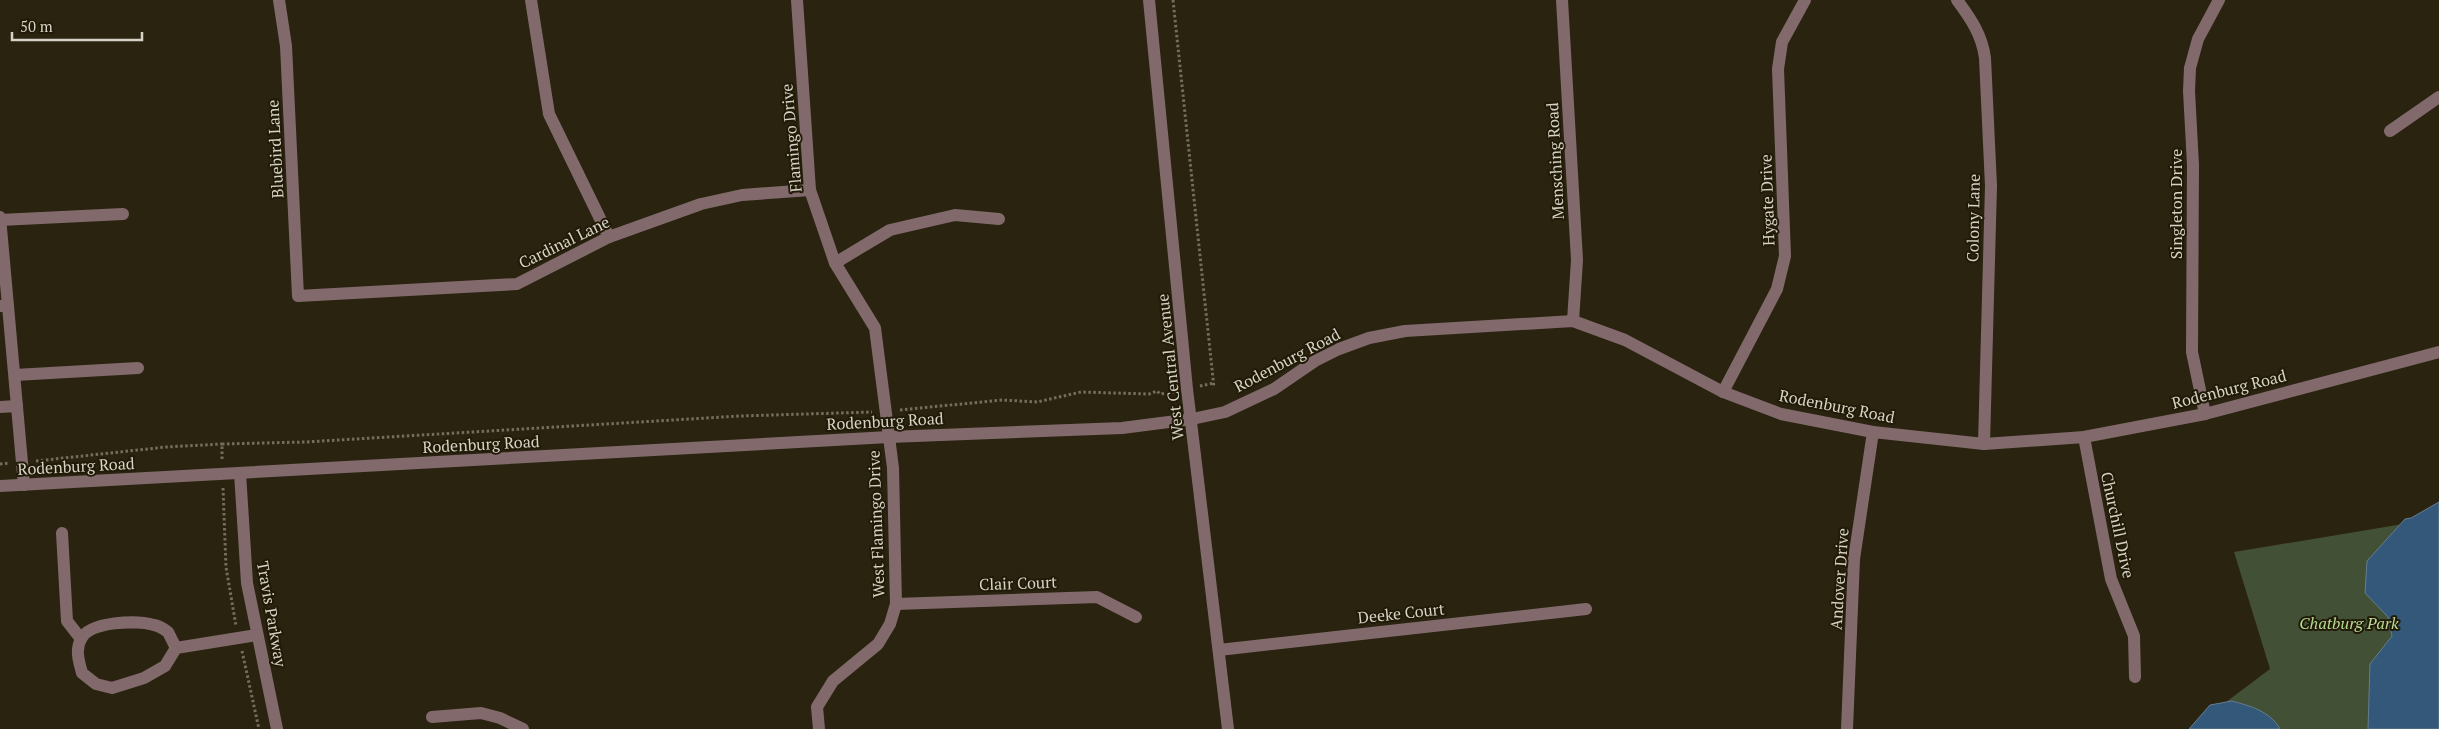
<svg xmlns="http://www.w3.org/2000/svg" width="2439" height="729" font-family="'PT Serif',serif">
  <rect width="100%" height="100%" fill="#2a2310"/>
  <path fill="#425036" d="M2439,518v211h-249l80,-60 -36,-117z"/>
  <g fill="#335879" stroke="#647d90">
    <path d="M2439,502v227h-71l2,-65 22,-28 -4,-19 -23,-24 2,-32 38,-42 6,-1z"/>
    <path d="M2232,701c18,5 38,10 48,28h-91l21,-24z"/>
  </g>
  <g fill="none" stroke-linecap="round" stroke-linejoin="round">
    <g stroke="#746e5e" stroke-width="3" stroke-dasharray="2.5 2.5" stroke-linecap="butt">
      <path d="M1173,0l41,388"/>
      <path d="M1200,386l14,-3"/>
      <path d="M900,410l102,-10 35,2 44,-10 68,2 8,-3 3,3 14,-2"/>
      <path d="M222,459v-15l83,-2 435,-26 132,-4"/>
      <path d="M36,461l130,-14 56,-3"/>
      <path d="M0,464l9,-1"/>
      <path d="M223,488l3,79 10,59"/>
      <path d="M242,651l17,78"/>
    </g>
    <g stroke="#826a6c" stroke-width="12">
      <path d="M279,0l7,46 12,250 219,-12 92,-47 92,-33 41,-9 68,-5"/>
      <path d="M531,0l18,114 60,123"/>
      <path d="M797,0l13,190 25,73 40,65 18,140 3,136 -6,20 -12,20 -45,37 -16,26 2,22"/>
      <path d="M1149,0l38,389 41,340"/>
      <path d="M1562,0l15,260 -4,61"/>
      <path d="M1957,0c14,19 25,35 28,58l6,128 -7,258"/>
      <path d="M2390,131l49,-34"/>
      <path d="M0,217l8,89"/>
      <path d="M0,220l123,-6"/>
      <path d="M835,263l55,-33 65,-15 44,4"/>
      <path d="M0,306h8l16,179"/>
      <path d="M15,375l123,-7"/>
      <path d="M1723,392l54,-103 8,-33 -7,-187 4,-27 23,-42"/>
      <path d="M0,407l17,-1"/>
      <path d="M2205,414l-13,-62 1,-187 -4,-74 1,-23 8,-29 21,-39"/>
      <path d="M2084,437l27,142 23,57 1,41"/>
      <path d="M240,473l7,110 30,146"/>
      <path d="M0,486l889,-49 233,-9 70,-9 33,-7 49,-23 41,-28 24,-12 30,-11 36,-7 168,-10 52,19 98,52 58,22 92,18 111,12 100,-7 121,-23 234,-62"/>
      <path d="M62,533l5,88 14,18"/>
      <path d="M896,604l201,-7 39,20"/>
      <path d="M176,648l-8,-16c-4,-3 -9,-6 -14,-7 -17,-5 -64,-4 -73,14 -6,11 -2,23 1,34l14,11 16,4 32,-10 21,-12 11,-18 81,-13"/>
      <path d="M1219,650l367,-41"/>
      <path d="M432,717l49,-4 19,5 23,11"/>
      <path d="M1847,729l7,-170 19,-127"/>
    </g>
  </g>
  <g text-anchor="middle" stroke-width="4" stroke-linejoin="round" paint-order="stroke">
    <g font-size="16" fill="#d6d2c6" stroke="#201a07">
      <text transform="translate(791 138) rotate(-95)" y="6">Flamingo Drive</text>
      <text transform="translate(275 149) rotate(-93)" y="6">Bluebird Lane</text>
      <text transform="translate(1555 161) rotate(-93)" y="6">Mensching Road</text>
      <text transform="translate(1767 200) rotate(-92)" y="6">Hygate Drive</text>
      <text transform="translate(2176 204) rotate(-90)" y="6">Singleton Drive</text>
      <text transform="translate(1973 218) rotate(-89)" y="6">Colony Lane</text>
      <text transform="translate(564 242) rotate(-26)" y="6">Cardinal Lane</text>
      <text transform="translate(1287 360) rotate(-28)" y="6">Rodenburg Road</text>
      <text transform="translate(1170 367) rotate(-96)" y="6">West Central Avenue</text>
      <text transform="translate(2229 389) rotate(-14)" y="6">Rodenburg Road</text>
      <text transform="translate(1837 406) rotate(11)" y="6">Rodenburg Road</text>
      <text transform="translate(885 421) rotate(-3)" y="6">Rodenburg Road</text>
      <text transform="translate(481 444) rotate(-3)" y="6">Rodenburg Road</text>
      <text transform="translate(76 466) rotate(-3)" y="6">Rodenburg Road</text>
      <text transform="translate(876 524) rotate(-92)" y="6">West Flamingo Drive</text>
      <text transform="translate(2118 525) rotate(78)" y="6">Churchill Drive</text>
      <text transform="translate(1839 579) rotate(-86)" y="6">Andover Drive</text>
      <text transform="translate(1018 583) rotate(-2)" y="6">Clair Court</text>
      <text transform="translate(1401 613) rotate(-6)" y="6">Deeke Court</text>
      <text transform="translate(272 614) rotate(80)" y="6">Travis Parkway</text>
    </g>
    <g font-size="16" font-style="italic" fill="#b7da96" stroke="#201a07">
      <text x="2349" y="629">Chatburg Park</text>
    </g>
  </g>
  <path d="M12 32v8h130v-8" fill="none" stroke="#d6d2c6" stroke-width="2.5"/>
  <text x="20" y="32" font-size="15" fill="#d6d2c6" stroke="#201a07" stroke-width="4" paint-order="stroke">50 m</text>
</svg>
